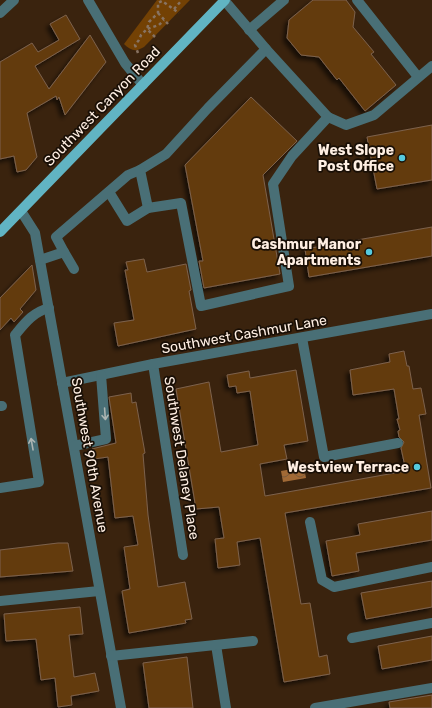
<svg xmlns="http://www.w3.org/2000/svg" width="432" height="708" font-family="Rubik,sans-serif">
  <defs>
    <pattern id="water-waves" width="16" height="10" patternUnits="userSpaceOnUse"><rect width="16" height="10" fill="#a16935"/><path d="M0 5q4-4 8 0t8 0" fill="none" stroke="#7b5a3c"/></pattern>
    <filter id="shadow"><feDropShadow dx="-3.5" dy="3.5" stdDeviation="2" flood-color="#0009"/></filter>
  </defs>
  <rect width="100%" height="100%" fill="#3a230e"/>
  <path fill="#734104" d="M157,0h33l-46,47c-8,5 -13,4 -20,-3z"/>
  <path fill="url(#water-waves)" d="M304,467l2,11 -23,4 -2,-11z"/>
  <g fill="#633a10" stroke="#7d624c" filter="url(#shadow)">
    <path d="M313,0h33l9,12 -2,15 21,25 -3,2 25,31 -31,26 -26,-33 -2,2 -18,-23 -18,-2 -14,-17 2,-18z"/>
    <path d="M66,15l14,24 -45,27 14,23 41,-54 16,27 -41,53 -6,-18 -2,3 -1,-4 -29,17 10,44 -11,13 -9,2 -3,-16 -14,3v-97l32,-19 6,9 21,-12 -9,-16z"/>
    <path d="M251,97l46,44 -34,34 17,99 -76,14 -5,-27h4l-18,-96z"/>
    <path d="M432,125v55l-55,9 -10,-52z"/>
    <path d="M432,227v29l-123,21 -4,-28z"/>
    <path d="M144,259l3,13 39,-8 5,26 -2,1 7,38 -78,17 -4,-23 20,-3 -9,-50h3l-2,-8z"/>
    <path d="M32,265l4,25 -16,19 3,3 -9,10 -3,-4 -11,12v-32z"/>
    <path d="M404,351l3,15h2l4,23 8,-1 5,26 -7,1 12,73 -146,25 16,91 9,-1 9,54 8,-2 3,19 -46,8 -24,-144 -23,4 3,23 -22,3 -3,-29 9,-1 -5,-31 -23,2 -20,-120 33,-7 12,70 37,-7 -8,-54 -13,2 -1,-7 -7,1 -2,-12 22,-4 1,7 46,-8 12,71 -24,4 3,14 -27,5 5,32 141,-25 -5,-23 3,-6 -5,-5 -1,-6 2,-1 -3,-11h2l-5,-30 -41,6 -3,-25 40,-8 -1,-8z"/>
    <path d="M131,393l1,10 4,-1 9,51 -2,1 5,61 10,72 27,-5 7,37 -7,1 1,3 -57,10 -7,-42 8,-2 -6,-42 14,-2 -5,-29 -18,2 -7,-61 -14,2 -2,-10 24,-6 -7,-46z"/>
    <path d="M432,511v29l-76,13 3,18 -27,5 -6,-35 34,-6 -2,-11z"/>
    <path d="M58,543h10l5,28 -73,6v-27z"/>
    <path d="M432,581v26l-66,12 -5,-26z"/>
    <path d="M80,607l3,27 -14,1 5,42 21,-4 4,18 -28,5 1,9 -14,2 -3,-29 -14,2 -5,-41 -30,2 -2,-27z"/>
    <path d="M432,636v24l-50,9 -4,-23z"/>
    <path d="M187,657l6,51h-44l-6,-45z"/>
    <path d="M432,695v13h-42l-1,-6z"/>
  </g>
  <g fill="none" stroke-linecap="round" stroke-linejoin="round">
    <g stroke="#887362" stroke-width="2.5" stroke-dasharray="3 3" stroke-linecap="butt">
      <path d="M174,9l8,-9"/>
      <path d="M158,13l10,11"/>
      <path d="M155,37l-8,-8 12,-4 5,-5"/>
      <path d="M138,53l-3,-8 4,-5 2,-5 6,-6 2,-7 9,-9v-10l4,-2 17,12"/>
    </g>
    <g stroke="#496f76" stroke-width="10">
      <path d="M88,0l37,63 18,22"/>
      <path d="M224,0l42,49 62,68 18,8 28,-10 58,-49"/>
      <path d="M357,0l61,77"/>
      <path d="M0,13l14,-13"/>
      <path d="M249,30l35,-30"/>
      <path d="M266,49l-58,59 -42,46 -26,16 8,38 33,-5 20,103 88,-20 -16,-102 19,-28 36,-39"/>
      <path d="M109,192l18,29 21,-13"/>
      <path d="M21,211l14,22 86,475"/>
      <path d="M64,252l10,17"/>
      <path d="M40,260l24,-8 -8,-15 72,-62 12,-5"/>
      <path d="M302,338l22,119 74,-14"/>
      <path d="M153,364l30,191"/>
      <path d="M62,383l91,-19 279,-50"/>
      <path d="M0,406h2"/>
      <path d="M74,446l32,-7 -5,-64"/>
      <path d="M0,488l39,-6 -24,-147c10,-12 18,-23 34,-27"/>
      <path d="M310,522l12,58 12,7 98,-20"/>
      <path d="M0,601l99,-10"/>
      <path d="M352,638l80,-15"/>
      <path d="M216,645l10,63"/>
      <path d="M111,656l142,-15"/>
      <path d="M315,708l117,-20"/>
    </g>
    <path stroke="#61b4c3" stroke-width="10" d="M0,232l225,-232"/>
  </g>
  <defs><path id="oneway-shaft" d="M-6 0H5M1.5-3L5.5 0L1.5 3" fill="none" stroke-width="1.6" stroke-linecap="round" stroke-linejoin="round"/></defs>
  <g stroke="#adb5b2">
    <use href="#oneway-shaft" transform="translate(105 414) rotate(86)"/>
    <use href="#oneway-shaft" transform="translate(32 444) rotate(-100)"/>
  </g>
  <g fill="#55cade" stroke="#190f06" stroke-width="1.5">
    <circle cx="402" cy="158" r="4"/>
    <circle cx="369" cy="252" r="4"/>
    <circle cx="417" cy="467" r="4"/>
  </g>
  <g text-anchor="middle" stroke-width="3.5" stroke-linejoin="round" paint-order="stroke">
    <g font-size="14" fill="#ffefe3" stroke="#190f06">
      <text transform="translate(102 106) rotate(-46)" y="5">Southwest Canyon Road</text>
      <text transform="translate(244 334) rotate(-10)" y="5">Southwest Cashmur Lane</text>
      <text transform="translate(90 455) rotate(80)" y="5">Southwest 90th Avenue</text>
      <text transform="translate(182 458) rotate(81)" y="5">Southwest Delaney Place</text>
    </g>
    <g font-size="14" font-weight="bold" fill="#ffefe3" stroke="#190f06" text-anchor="end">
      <text x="394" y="155">West Slope<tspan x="394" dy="16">Post Office</tspan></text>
      <text x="361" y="249">Cashmur Manor<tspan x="361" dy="16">Apartments</tspan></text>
      <text x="409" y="472">Westview Terrace</text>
    </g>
  </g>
</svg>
